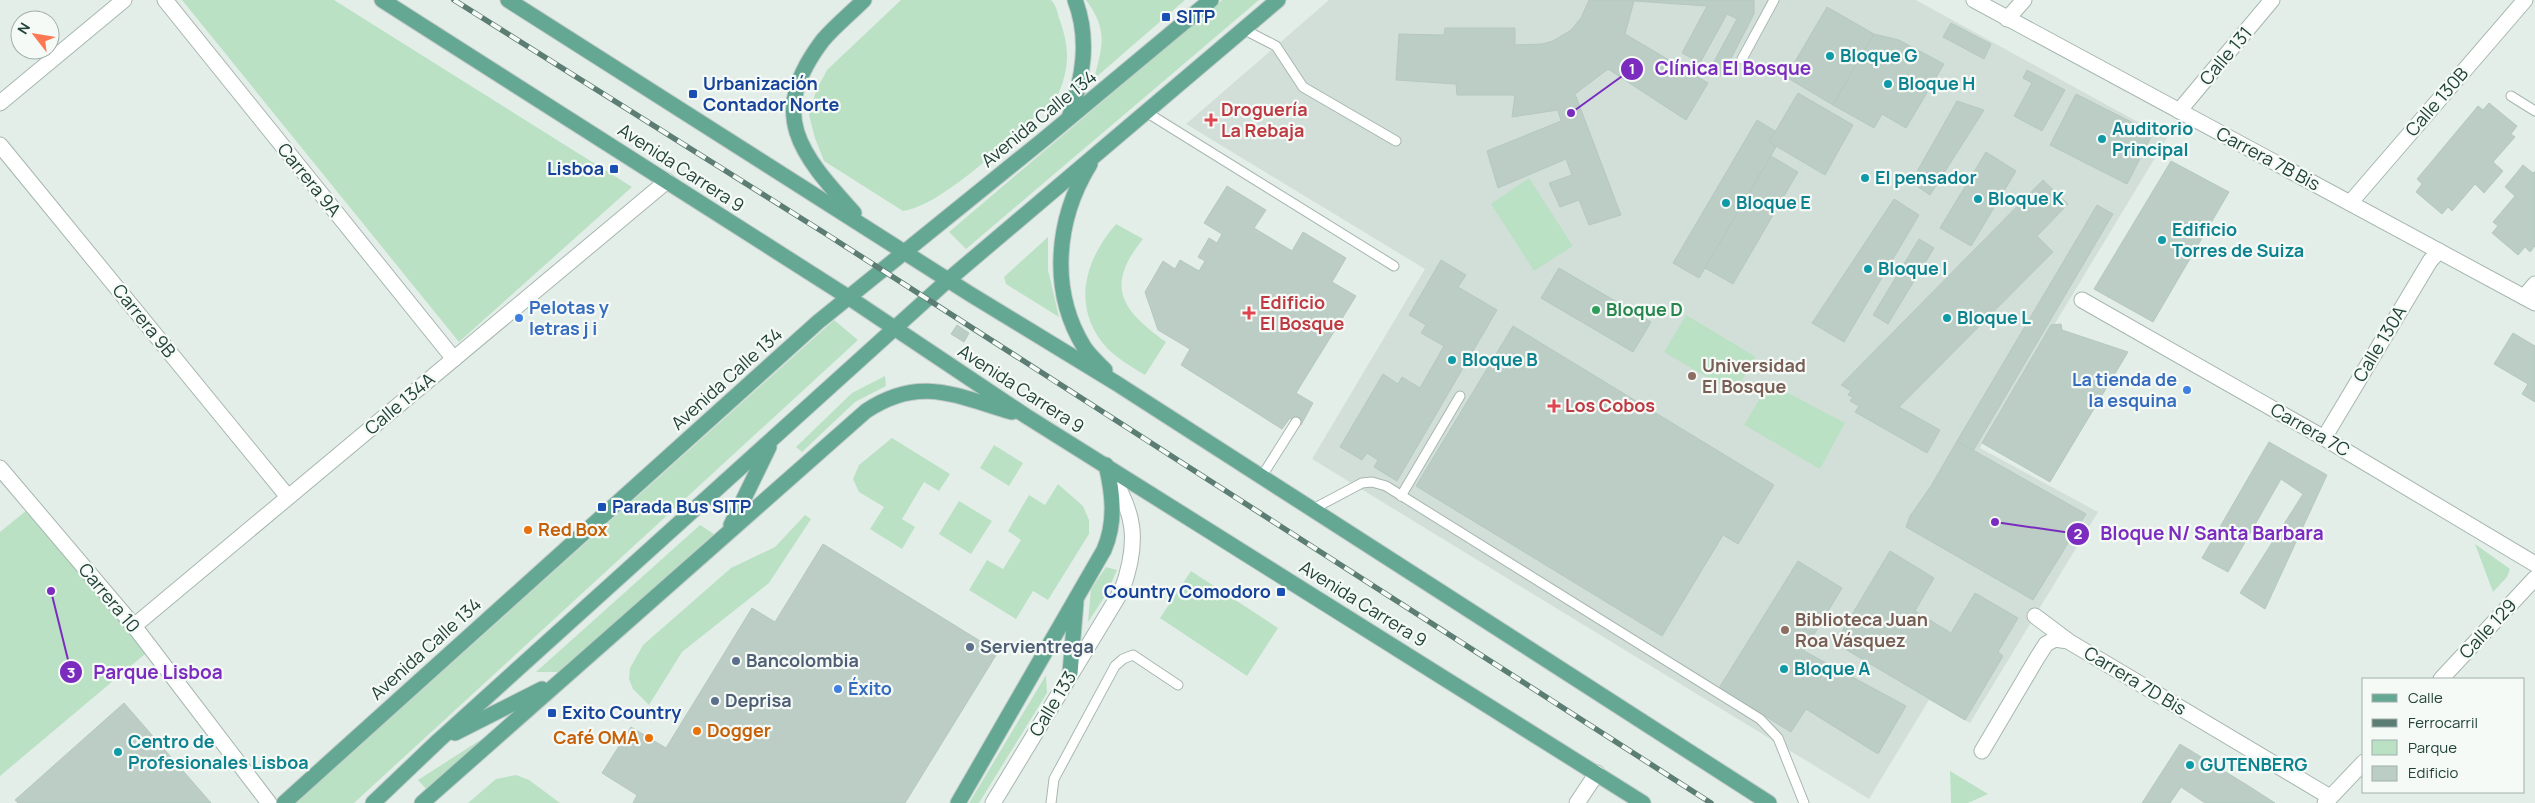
<svg xmlns="http://www.w3.org/2000/svg" width="2535" height="803" font-family="Manrope,sans-serif">
  <rect width="100%" height="100%" fill="#e4eee9"/>
  <path fill="#d2dfd8" d="M1329,0h587l251,138 -187,310 118,64 -128,211 -41,-23 -60,99 -557,-340 113,-190 -239,-145z"/>
  <g fill="#bbe1c4">
    <path d="M182,0h152l298,187 -173,155z"/>
    <path d="M901,0h150c5,5 6,11 8,18 11,30 11,50 -2,79 -35,30 -111,108 -154,114l-79,-50 -9,-23 -6,-23 7,-24 11,-21z"/>
    <path d="M1086,0h99l-91,79c9,-34 14,-49 -8,-79z"/>
    <path d="M1222,0h37l-293,249 -17,-17z"/>
    <path d="M1529,178l44,68 -39,25 -43,-67z"/>
    <path d="M1116,224l27,15c-39,48 -21,71 23,103l-21,33c-13,-8 -27,-16 -38,-27 -36,-40 -23,-87 9,-124z"/>
    <path d="M1048,237v33l11,47 -53,-33 -2,-7z"/>
    <path d="M1686,315l70,42 -22,36 -70,-41z"/>
    <path d="M834,320l24,20 -504,463h-58z"/>
    <path d="M885,376l1,10 -31,16 -53,50 -6,-5 56,-54z"/>
    <path d="M1769,383l76,40 -25,46 -76,-44z"/>
    <path d="M892,438l58,36 -11,17 -15,-9 -22,37 13,8 -13,22 -32,-20 14,-22 -25,-15 -6,-13 6,-14z"/>
    <path d="M994,445l29,18 -14,23 -29,-18z"/>
    <path d="M1058,484l25,22 6,14v14l-41,66 -15,-9 -17,28 -47,-29 18,-30 16,9 18,-29 -13,-9 21,-36 16,10z"/>
    <path d="M959,501l33,20 -21,33 -32,-20z"/>
    <path d="M32,506l119,143 -151,127v-244z"/>
    <path d="M805,515l6,4 -42,64 -87,69 -33,53 -16,-16 -4,-10 1,-11 13,-23 88,-77 44,-21z"/>
    <path d="M700,525l14,9 -155,138h-23z"/>
    <path d="M2475,544l35,25 -3,8 -14,15z"/>
    <path d="M1106,567l11,3 -10,23 -19,29 3,-33z"/>
    <path d="M1191,571l87,57 -31,48 -87,-58z"/>
    <path d="M1046,675l1,18 -68,110h-10z"/>
    <path d="M485,737l-58,53 -9,-10z"/>
    <path d="M1950,771l38,23 -20,9h-17z"/>
    <path d="M516,775l13,5 31,23h-92l28,-24z"/>
  </g>
  <g fill="#bbcdc5" stroke="#b5c9c0">
    <path d="M1589,0h165v14l-32,62 -12,-7 27,-50 -10,-5 -27,49 -18,-10 25,-47 -73,-5 -9,33 83,49 -22,37 -78,-51 -33,25 46,121 -32,10 -10,-25 -19,7 -11,-24 23,-8 -6,-16 -68,29 -11,-37 74,-30 -3,-11 -46,7 3,-22h-58l-1,-11 -60,-4 3,-46 45,1 1,-7h70v17l27,-1 11,-3 18,-11 10,-12z"/>
    <path d="M1827,7l47,27 -41,71 -47,-28z"/>
    <path d="M1951,23l40,21 -7,15 -41,-22z"/>
    <path d="M1874,34l25,6 45,24 -38,64 -24,-14 -8,14 -41,-23z"/>
    <path d="M2027,70l38,20 -23,41 -28,-15 18,-33 -9,-5z"/>
    <path d="M1798,93l55,32 -28,50 -56,-33z"/>
    <path d="M2076,94l77,39 -26,51 -77,-39z"/>
    <path d="M1957,101l27,9 -54,85 -19,-13z"/>
    <path d="M2489,103l28,23 -6,8 4,3 -22,25 10,9 -19,22 -9,-9 -23,27 -4,-4 -6,7 -26,-22 6,-8 -5,-5 61,-73 5,4z"/>
    <path d="M1757,120l18,11 -6,11 7,5 -77,131 -26,-15z"/>
    <path d="M1986,152l30,19 -45,75 -31,-18z"/>
    <path d="M1771,156l27,16 -65,112 -28,-16z"/>
    <path d="M2171,161l58,31 -76,130 -59,-33z"/>
    <path d="M2523,165l10,8 2,-2v75l-5,6 -5,-5 -7,8 -26,-22 6,-7 -5,-4 22,-26 -10,-9z"/>
    <path d="M2043,180l25,24 -31,32 16,16 -154,155 41,23 -13,23 -72,-41 4,-6 -9,-5 3,-4 -5,-2 3,-4 -10,-6z"/>
    <path d="M1227,186l39,24 -12,18 38,23 11,-19 43,26 -14,24 24,14 -60,97 17,10 -12,22 -11,-7 -8,11 -101,-64 9,-16 -32,-19 -13,-38 18,-31 12,8 5,-9 19,11 6,-10 -7,-4 11,-19 8,5 5,-9 -18,-11z"/>
    <path d="M1894,199l25,16 -75,127 -32,-19z"/>
    <path d="M2097,205l16,9 -140,237 -16,-10z"/>
    <path d="M1919,239l15,9 -46,76 -15,-9z"/>
    <path d="M1441,260l25,15 -8,12 39,23 -100,171 -23,-14 4,-7 -11,-7 -5,7 -22,-13 43,-73 15,10 4,-7 18,11 24,-42 -23,-13 5,-8 -17,-10z"/>
    <path d="M1559,268l92,54 -18,30 -92,-54z"/>
    <path d="M2061,324l1,6 66,22 -78,130 -68,-39 69,-118z"/>
    <path d="M957,325l12,8 -5,9 -13,-8z"/>
    <path d="M1513,326l261,159 -36,59 -15,-9 -61,101 -246,-150z"/>
    <path d="M2513,333l22,13v56l-13,-8 6,-10 -34,-20z"/>
    <path d="M1957,441l129,73 -53,86 -127,-73 4,-11 21,-30z"/>
    <path d="M2269,442l58,33 -62,134 -25,-16 63,-99 -22,-15 -53,93 -26,-14z"/>
    <path d="M823,544l175,108 -93,151h-272l4,-8 -35,-22 29,-46 35,21 86,-140 23,14z"/>
    <path d="M1890,551l44,27 -19,33 36,22 24,-40 43,25 -20,34 5,4 -38,64 -130,-77z"/>
    <path d="M1798,561l44,27 -38,63 102,55 -28,48 -72,-45 -15,23 -72,-44z"/>
    <path d="M124,703l87,100h-193l-3,-3z"/>
    <path d="M2180,744l67,41 28,18h-70l-24,-16 -11,16h-28z"/>
  </g>
  <g fill="none" stroke-linecap="round" stroke-linejoin="round">
    <g stroke="#a6b7b0" stroke-width="11">
      <g id="lane">
        <path d="M1243,29l33,17 27,41 93,54"/>
        <path d="M1742,59l32,-59"/>
        <path d="M2511,96l24,15"/>
        <path d="M1146,112l248,154"/>
        <path d="M1262,476l34,-54"/>
        <path d="M1401,496l59,-100"/>
        <path d="M1313,509l49,-26 10,-1 14,4 374,233 18,19 26,65"/>
        <path d="M1051,803l3,-24 61,-113 8,-7 10,-4 45,30"/>
      </g>
    </g>
    <g stroke="#a6b7b0" stroke-width="17">
      <g id="street">
        <path d="M165,0l289,359"/>
        <path d="M1974,0l561,303"/>
        <path d="M2007,19l17,-19"/>
        <path d="M0,103l124,-103"/>
        <path d="M2179,111l93,-111"/>
        <path d="M0,145l288,352"/>
        <path d="M2350,203l175,-203"/>
        <path d="M2524,297l11,-13"/>
        <path d="M2082,300l242,138 211,126"/>
        <path d="M2324,438l106,-177 9,-10"/>
        <path d="M0,468l134,158 135,177"/>
        <path d="M2035,616l32,24"/>
        <path d="M134,626l533,-445"/>
        <path d="M2441,679l94,-101"/>
        <path d="M1982,751l55,-93 9,-14 9,-5 13,2 262,156"/>
        <path d="M993,803l129,-213c18,-50 13,-79 -16,-123"/>
        <path d="M1577,803l20,-30"/>
        <path d="M2325,803l39,-41"/>
      </g>
    </g>
    <g stroke="#c1cac7" stroke-width="17">
      <g id="primary">
        <path d="M382,0l466,297 178,119 617,387"/>
        <path d="M508,0l462,294 146,89 653,420"/>
        <path d="M1069,118c14,-39 21,-79 6,-118"/>
        <path d="M1090,164c-34,55 -41,126 -6,183 6,9 14,16 21,23"/>
        <path d="M854,213c-54,-60 -88,-98 -31,-173 12,-14 28,-27 41,-40"/>
        <path d="M731,525l38,-78"/>
        <path d="M1070,673l6,-71"/>
        <path d="M455,733l87,-44"/>
        <path d="M284,803l534,-481 225,-182 168,-140"/>
        <path d="M373,803l65,-62 510,-461 330,-280"/>
        <path d="M422,803l444,-392c54,-36 90,-15 146,1"/>
        <path d="M958,803l146,-253c12,-28 9,-56 2,-85"/>
      </g>
    </g>
    <use href="#lane" stroke="#fff" stroke-width="9"/>
    <use href="#street" stroke="#fff" stroke-width="15"/>
    <use href="#primary" stroke="#64a894" stroke-width="15"/>
    <g stroke="#5c7d73" stroke-width="5.5">
      <path id="rail" d="M454,0l369,232 888,571"/>
    </g>
    <use href="#rail" stroke="#f5faf7" stroke-width="4" stroke-dasharray="11" stroke-linecap="butt"/>
  </g>
  <g fill="#1a4fb4" stroke="#f5faf7" stroke-width="2">
    <rect x="1161" y="12" width="10" height="10" rx="2.5"/>
    <rect x="688" y="89" width="10" height="10" rx="2.5"/>
    <rect x="609" y="164" width="10" height="10" rx="2.5"/>
    <rect x="597" y="502" width="10" height="10" rx="2.5"/>
    <rect x="1276" y="587" width="10" height="10" rx="2.5"/>
    <rect x="547" y="708" width="10" height="10" rx="2.5"/>
  </g>
  <g fill="#0f9aa8" stroke="#f5faf7" stroke-width="2">
    <circle cx="1830" cy="56" r="5"/>
    <circle cx="1888" cy="84" r="5"/>
    <circle cx="2102" cy="139" r="5"/>
    <circle cx="1865" cy="178" r="5"/>
    <circle cx="1978" cy="199" r="5"/>
    <circle cx="1726" cy="203" r="5"/>
    <circle cx="2162" cy="240" r="5"/>
    <circle cx="1868" cy="269" r="5"/>
    <circle cx="1947" cy="318" r="5"/>
    <circle cx="1452" cy="360" r="5"/>
    <circle cx="1784" cy="669" r="5"/>
    <circle cx="118" cy="752" r="5"/>
    <circle cx="2190" cy="765" r="5"/>
  </g>
  <g fill="#e0444e" stroke="#f5faf7" stroke-width="2">
    <path d="M1208.5 112.5h5v5h5v5h-5v5h-5v-5h-5v-5h5z"/>
    <path d="M1246.5 305.5h5v5h5v5h-5v5h-5v-5h-5v-5h5z"/>
    <path d="M1551.5 398.5h5v5h5v5h-5v5h-5v-5h-5v-5h5z"/>
  </g>
  <circle fill="#2e9e5b" stroke="#f5faf7" stroke-width="2" cx="1596" cy="310" r="5"/>
  <g fill="#3f7fe0" stroke="#f5faf7" stroke-width="2">
    <circle cx="519" cy="318" r="5"/>
    <circle cx="2187" cy="390" r="5"/>
    <circle cx="838" cy="689" r="5"/>
  </g>
  <g fill="#8d6e63" stroke="#f5faf7" stroke-width="2">
    <circle cx="1692" cy="376" r="5"/>
    <circle cx="1785" cy="630" r="5"/>
  </g>
  <g fill="#e8710a" stroke="#f5faf7" stroke-width="2">
    <circle cx="528" cy="530" r="5"/>
    <circle cx="697" cy="731" r="5"/>
    <circle cx="649" cy="738" r="5"/>
  </g>
  <g fill="#5c6f8a" stroke="#f5faf7" stroke-width="2">
    <circle cx="970" cy="647" r="5"/>
    <circle cx="736" cy="661" r="5"/>
    <circle cx="715" cy="701" r="5"/>
  </g>
  <g text-anchor="middle" stroke-width="4.5" stroke-linejoin="round" paint-order="stroke">
    <g font-size="18" font-weight="bold" fill="#164399" stroke="#f5faf7" text-anchor="start">
      <text x="1176" y="23">SITP</text>
      <text x="703" y="90">Urbanización<tspan x="703" dy="21">Contador Norte</tspan></text>
      <text x="604" y="175" text-anchor="end">Lisboa</text>
      <text x="612" y="513">Parada Bus SITP</text>
      <text x="1271" y="598" text-anchor="end">Country Comodoro</text>
      <text x="562" y="719">Exito Country</text>
    </g>
    <g font-size="18" font-weight="bold" fill="#0d838f" stroke="#f5faf7" text-anchor="start">
      <text x="1840" y="62">Bloque G</text>
      <text x="1898" y="90">Bloque H</text>
      <text x="2112" y="135">Auditorio<tspan x="2112" dy="21">Principal</tspan></text>
      <text x="1875" y="184">El pensador</text>
      <text x="1988" y="205">Bloque K</text>
      <text x="1736" y="209">Bloque E</text>
      <text x="2172" y="236">Edificio<tspan x="2172" dy="21">Torres de Suiza</tspan></text>
      <text x="1878" y="275">Bloque I</text>
      <text x="1957" y="324">Bloque L</text>
      <text x="1462" y="366">Bloque B</text>
      <text x="1794" y="675">Bloque A</text>
      <text x="128" y="748">Centro de<tspan x="128" dy="21">Profesionales Lisboa</tspan></text>
      <text x="2200" y="771">GUTENBERG</text>
    </g>
    <g font-size="18" fill="#214238" stroke="#f5faf7">
      <text transform="translate(2226 56) rotate(-50)" y="6">Calle 131</text>
      <text transform="translate(2437 102) rotate(-49)" y="6">Calle 130B</text>
      <text transform="translate(1039 119) rotate(-39)" y="6">Avenida Calle 134</text>
      <text transform="translate(2268 159) rotate(28)" y="6">Carrera 7B Bis</text>
      <text transform="translate(681 168) rotate(33)" y="6">Avenida Carrera 9</text>
      <text transform="translate(309 180) rotate(51)" y="6">Carrera 9A</text>
      <text transform="translate(144 321) rotate(51)" y="6">Carrera 9B</text>
      <text transform="translate(2380 344) rotate(-59)" y="6">Calle 130A</text>
      <text transform="translate(727 379) rotate(-42)" y="6">Avenida Calle 134</text>
      <text transform="translate(1021 389) rotate(33)" y="6">Avenida Carrera 9</text>
      <text transform="translate(400 404) rotate(-40)" y="6">Calle 134A</text>
      <text transform="translate(2310 430) rotate(30)" y="6">Carrera 7C</text>
      <text transform="translate(109 598) rotate(50)" y="6">Carrera 10</text>
      <text transform="translate(1363 604) rotate(32)" y="6">Avenida Carrera 9</text>
      <text transform="translate(2488 629) rotate(-47)" y="6">Calle 129</text>
      <text transform="translate(426 649) rotate(-42)" y="6">Avenida Calle 134</text>
      <text transform="translate(2135 681) rotate(31)" y="6">Carrera 7D Bis</text>
      <text transform="translate(1053 704) rotate(-59)" y="6">Calle 133</text>
    </g>
    <g font-size="18" font-weight="bold" fill="#be3a42" stroke="#f5faf7" text-anchor="start">
      <text x="1221" y="116">Droguería<tspan x="1221" dy="21">La Rebaja</tspan></text>
      <text x="1260" y="309">Edificio<tspan x="1260" dy="21">El Bosque</tspan></text>
      <text x="1565" y="412">Los Cobos</text>
    </g>
    <g font-size="18" font-weight="bold" fill="#366cbe" stroke="#f5faf7" text-anchor="start">
      <text x="529" y="314">Pelotas y<tspan x="529" dy="21">letras j i</tspan></text>
      <text x="2177" y="386" text-anchor="end">La tienda de<tspan x="2177" dy="21">la esquina</tspan></text>
      <text x="848" y="695">Éxito</text>
    </g>
    <g font-size="18" font-weight="bold" fill="#27864d" stroke="#f5faf7" text-anchor="start">
      <text x="1606" y="316">Bloque D</text>
    </g>
    <g font-size="18" font-weight="bold" fill="#785e54" stroke="#f5faf7" text-anchor="start">
      <text x="1702" y="372">Universidad<tspan x="1702" dy="21">El Bosque</tspan></text>
      <text x="1795" y="626">Biblioteca Juan<tspan x="1795" dy="21">Roa Vásquez</tspan></text>
    </g>
    <g font-size="18" font-weight="bold" fill="#c56008" stroke="#f5faf7" text-anchor="start">
      <text x="538" y="536">Red Box</text>
      <text x="707" y="737">Dogger</text>
      <text x="639" y="744" text-anchor="end">Café OMA</text>
    </g>
    <g font-size="18" font-weight="bold" fill="#4e5e75" stroke="#f5faf7" text-anchor="start">
      <text x="980" y="653">Servientrega</text>
      <text x="746" y="667">Bancolombia</text>
      <text x="725" y="707">Deprisa</text>
    </g>
  </g>
  <path fill="none" stroke="#7b2cbf" stroke-width="2" d="M1571 113L1632 69M1995 522L2078 534M51 591L71 672"/>
  <g fill="#7b2cbf" stroke="#f5faf7" stroke-width="2">
    <circle cx="1571" cy="113" r="5"/>
    <circle cx="1995" cy="522" r="5"/>
    <circle cx="51" cy="591" r="5"/>
    <circle cx="1632" cy="69" r="12"/>
    <circle cx="2078" cy="534" r="12"/>
    <circle cx="71" cy="672" r="12"/>
  </g>
  <g font-size="15" text-anchor="middle" font-weight="bold" fill="#fff">
    <text x="1632" y="74">1</text>
    <text x="2078" y="539">2</text>
    <text x="71" y="678">3</text>
  </g>
  <g font-size="19" text-anchor="middle" font-weight="bold" fill="#7b2cbf" stroke="#f5faf7" stroke-width="4.5" stroke-linejoin="round" paint-order="stroke">
    <text x="1733" y="75">Clínica El Bosque</text>
    <text x="2212" y="540">Bloque N/ Santa Barbara</text>
    <text x="158" y="679">Parque Lisboa</text>
  </g>
  <rect x="2362" y="678" width="162" height="115" fill="#f5faf7" stroke="#a0b0ab"/>
  <rect x="2372" y="694" width="25" height="8" fill="#64a894" stroke="#a0b0ab"/>
  <text x="2408" y="703" font-size="15" fill="#214238">Calle</text>
  <rect x="2372" y="719" width="25" height="8" fill="#5c7d73" stroke="#a0b0ab"/>
  <text x="2408" y="728" font-size="15" fill="#214238">Ferrocarril</text>
  <rect x="2372" y="740" width="25" height="15" fill="#bbe1c4" stroke="#a0b0ab"/>
  <text x="2408" y="753" font-size="15" fill="#214238">Parque</text>
  <rect x="2372" y="766" width="25" height="15" fill="#bbcdc5" stroke="#a0b0ab"/>
  <text x="2408" y="778" font-size="15" fill="#214238">Edificio</text>
  <g transform="translate(35 35) rotate(301)"><circle r="24" fill="#f5faf7" stroke="#a0b0ab"/>
  <path d="M0-4L9 19L0 12L-9 19Z" fill="#fd7753"/>
  <text y="-8" font-size="14" font-weight="bold" text-anchor="middle" fill="#214238">N</text>
  </g>
</svg>
